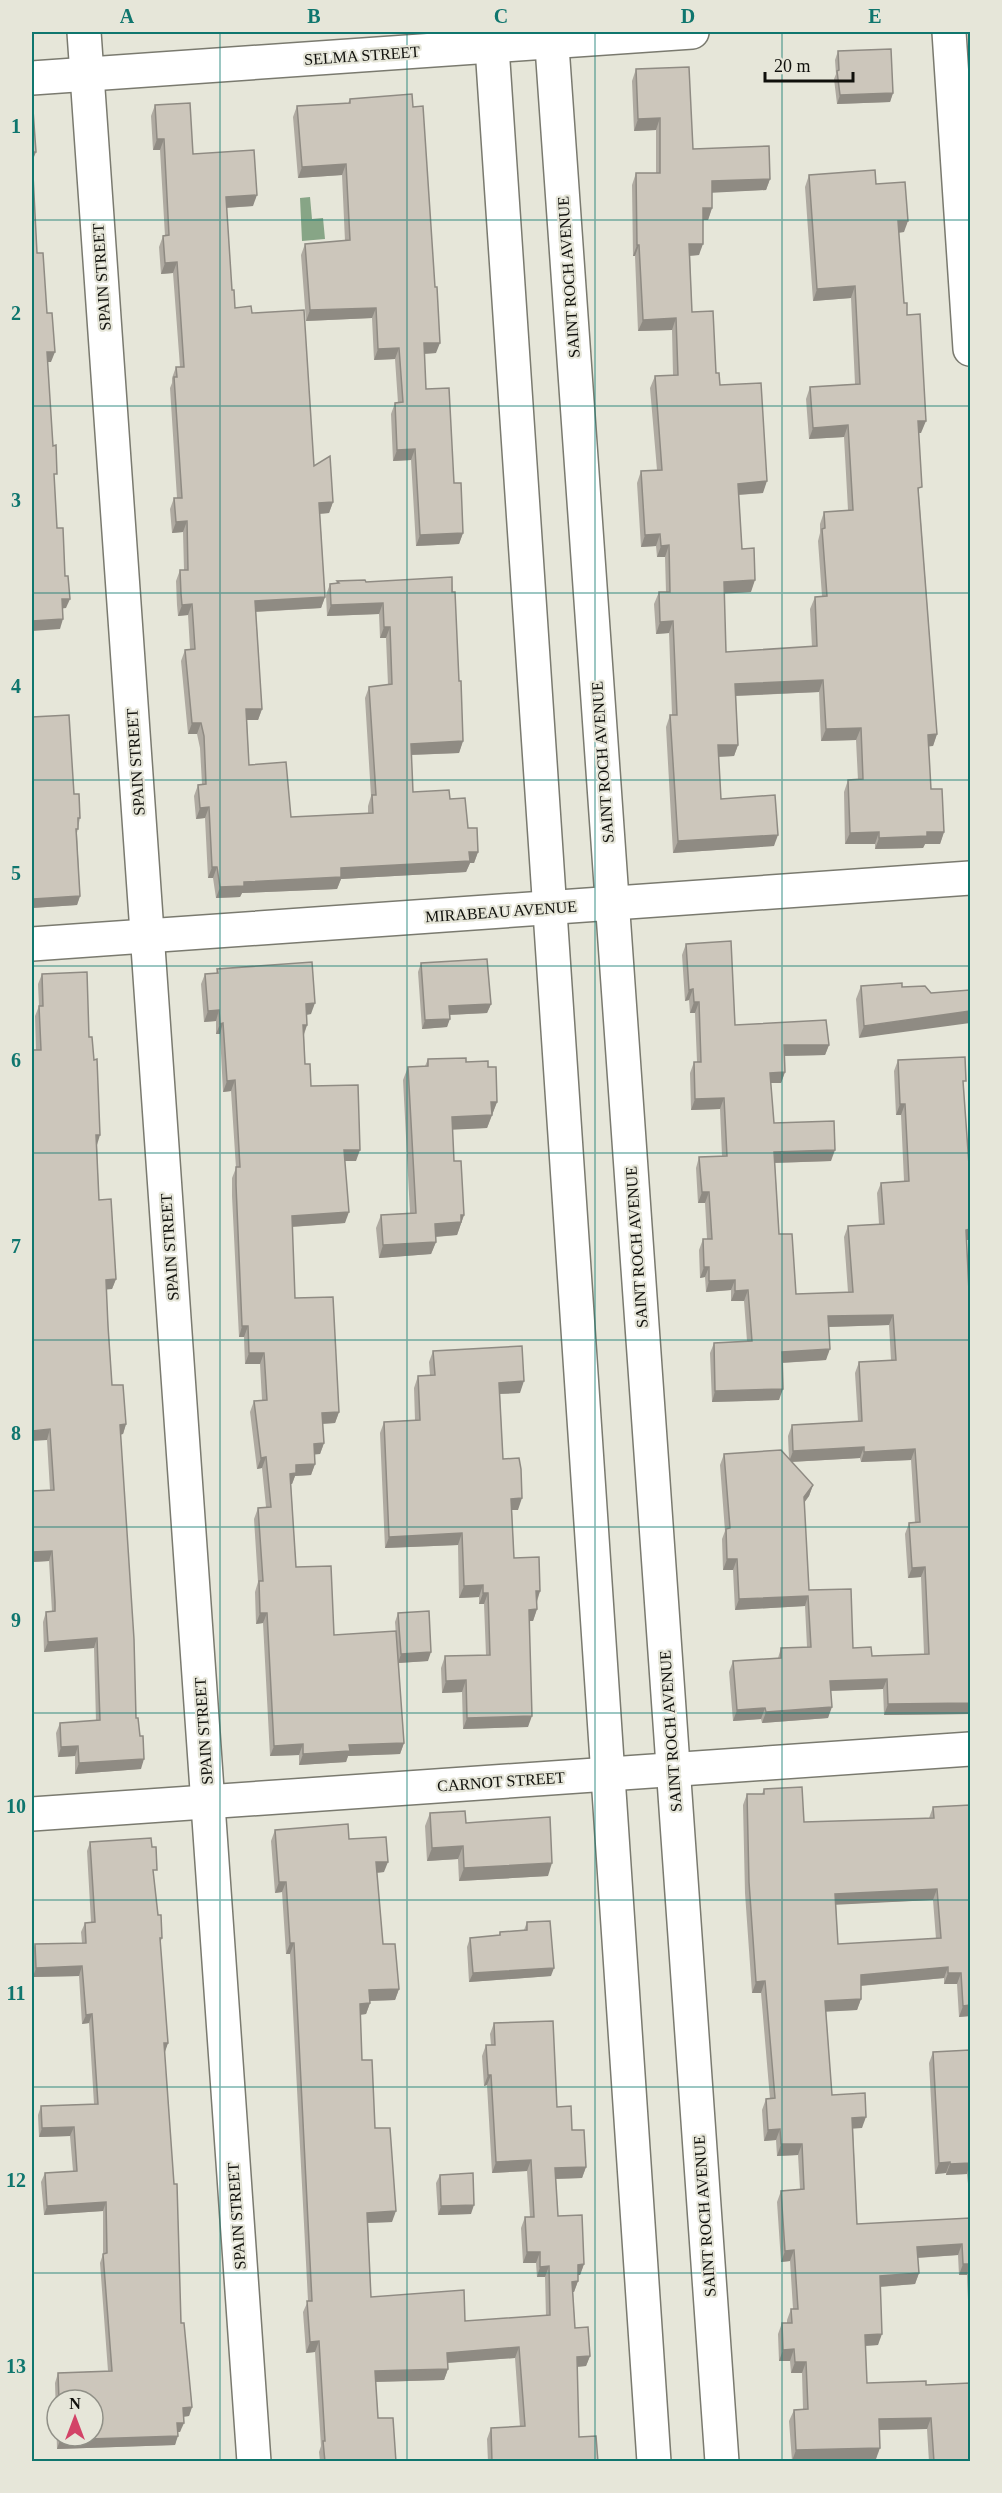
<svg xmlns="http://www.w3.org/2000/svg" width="1002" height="2493" font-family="Georgia,serif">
  <rect width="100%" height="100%" fill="#e6e6d9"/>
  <path fill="#87a586" d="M310,197l2,22 11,-1 2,21 -23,2 -2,-43z"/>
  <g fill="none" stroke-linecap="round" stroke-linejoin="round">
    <g stroke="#7a7a6f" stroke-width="36">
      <g id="minor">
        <path d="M84,32l170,2430"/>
        <path d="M491,32l163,2430"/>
        <path d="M551,32l171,2430"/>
        <path d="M949,32l21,317"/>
        <path d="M32,78l660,-46"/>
        <path d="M32,1814l938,-65"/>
      </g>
    </g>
    <g stroke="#7a7a6f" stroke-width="36">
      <path id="tertiary" d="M32,944l938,-66"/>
    </g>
    <use href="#minor" stroke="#fff" stroke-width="33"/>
    <use href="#tertiary" stroke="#fff" stroke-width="33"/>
  </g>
  <g fill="#afaaa1" fill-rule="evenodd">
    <path d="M838,51l55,42 -3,9 -53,2 -3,-25 2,-5 -1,-14z"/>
    <path d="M636,69l57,80 77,30 -4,11 -54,2v16l-4,12h-5l-4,35 -9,1 2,56 71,181 -24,2 3,54 9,43 -27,1 2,59 86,-5 -2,-38 5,-12 7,-1 -4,-55 2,-8v-9l4,-12 24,-2 -4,-73 -35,2 -3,-40 4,-12 45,-3 -4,-86 -38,3 -8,-114 4,-12 67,9 28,48 -6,1 6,70 3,12 14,118h-3l1,63 18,238 -4,12h-5l3,43 13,43 -4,12h-15l-2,4 -48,1v-5h-30l-1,-52 4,-12h10l-2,-40 -35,1 -2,-49 -83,4 2,49 -4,11 -16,1 3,42 53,47 -101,7 -7,-126 4,-12h2l-3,-82 -13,1 -2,-30 5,-12h7l-1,-35h-8l-1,-11 -15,1 -4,-64 4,-12 16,-1 -7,-82 5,-12 18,-1 -1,-45 -34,1 -3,-75h-2l-1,-71 4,-12h20v-43l-22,1 -2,-50z"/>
    <path d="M350,99l86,254 -12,1 2,35 28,94 9,50 -4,11 -43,2 -5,-86 -18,1 -2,-47 4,-11h3l-3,-44 -21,1 -2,-42 -66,3 -5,-66 4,-11 40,-3 -3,-66 -44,3 -5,-61 4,-11 51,-3z"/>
    <path d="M155,105l38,49 60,52 -27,2 6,82 3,18 17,5 62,153 19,36 -4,11 -9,1 5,83 -4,11 -65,4 6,97 -4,11h-11l2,45 42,52 77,-4v-7l3,-10 -6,-98 4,-11 19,-2 -2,-47h-6l-1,-24 -52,2 -1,-21 4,-11h6l1,-3 29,1 86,-5 11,164 -4,12 -48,2 2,37 37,7 18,29 10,24 -4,11h-4l-4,9 -125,7 -4,10 -95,4 -2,4 -24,1 -3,-20h-5l-3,-60 -9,1 -2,-23 4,-11 4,-1 -2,-36 -3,-14h-9l-7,-73 4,-11 5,-1 -2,-34 -10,1 -1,-11 -1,-24 4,-11h4l-1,-38 -11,1 -2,-24 4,-11h3l-7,-110 2,-5v-5l4,-11h4l-7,-94 -12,1 -2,-27 4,-11h2l-5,-86h-7l-2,-34z"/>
    <path d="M32,717l42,77 6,24 -3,15 3,63 -3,9 -45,3z"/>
    <path d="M686,944l49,81 94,20 -4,10 -40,1v16l-4,11h-11l4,40 57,38 -56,2 4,71 17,60 52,-2 -4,-55 4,-11 31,-2 -2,-31 4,-10 23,-2 -3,-66h-5l-2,-44 4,-11 66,27 2,153 4,72v402l-86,1 -1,-26 -53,2 -2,27 -66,5 -1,-4 -28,2 -4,-49 4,-11 45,-3 3,-10 26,-1 -2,-41 -70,4 -2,-40h-10l-1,-31 3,-8 -5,-66 4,-11 65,5 -1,-23 4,-11 66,-4 -3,-48 4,-11 32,-2 -2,-35 -60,2 -3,33 -44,3 -3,37 -67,2 -2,-49 4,-10 33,-2 -3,-40h-13v-11l-25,2 -1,-15 -5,1 -1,-28 4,-11h4l-2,-36h-7l-2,-35 3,-11 23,-1 -2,-47 -29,1 -1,-37 4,-11h3l-2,-49h-5l-1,-13 -4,1 -3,-46zM860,1458l1,4 50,-2 4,63h-6l-4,11 3,44 13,-1 3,77 -52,2 -19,-8 -44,-58 -5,-87 5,-7 4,-11 -22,-23z"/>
    <path d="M421,963l70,41 -4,9 -37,2 -3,12 -25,2 -4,-57z"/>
    <path d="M217,969l94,45 -4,1v10l-3,10 1,29 6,22 45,75h-11v62l-53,4 3,71 44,114 -4,11 -13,1 2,19 -4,11h-5v10l-4,11 -16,1 -3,8h-1l5,83 38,68 70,108 -4,11 -52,2 -2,6 -47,3v-10l-29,1 -7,-133 -7,1 -1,-32 3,-10 -4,-63 4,-11 8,-1 -4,-39 -5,1 -7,-57 4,-11 8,-1 -2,-36h-15l-1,-27h-5l-7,-141v-18l4,-10 -5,-77 -8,1 -3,-58h-4v-13l-12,1 -3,-38 4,-10 11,-1z"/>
    <path d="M42,974l47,63 8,108 2,55 17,79 -4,10h-6l6,96 14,39 -3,10 -3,1 16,283 5,51 -66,5v-18l-17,1 -2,-24 4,-10 36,-2 -2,-73 -50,4 -1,-30 3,-10h6l-3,-51 -17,1v-71l18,-1 -3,-50 -12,-424 4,-10 -1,-22z"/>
    <path d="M902,983l-43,55 -3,-39 5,-13z"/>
    <path d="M428,1059l38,3 22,5 9,35 -10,26 -35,1 2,32 10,54 -7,20 -21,2v5l-5,12 -52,4 -3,-30 5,-13 29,-2 -7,-133 5,-13 17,-1z"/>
    <path d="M433,1351l87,42 -20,1 3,65 15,51h-6l2,48 26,33 -3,11v7l-4,12h-4l-1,106 -65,2 -1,-37 -20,1 -1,-25 4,-12 41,-1 -2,-51h-5v-7l-20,1 -1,-53 -73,3 -5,-115 4,-11 31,-2 -1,-32 4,-12 12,-1 -1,-13z"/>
    <path d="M398,1613l30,48 -30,2 -3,-41z"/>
    <path d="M764,1789l40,33 125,-4 4,-11 37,-2v211l-11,1 -2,-33h-13v-6l-83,8v13l-4,11 -31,1 6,84 30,33h-9l4,96 113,-6v130l-3,-73h-8l-1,-20 -40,3 1,15 -4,11 -35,3 -2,58 -13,1 2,37 59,2 44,-2v-6v85h-41l-2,-33 -48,1 -3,29 -84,2 -3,-40 5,-11 9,-1 -1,-36h-11l-1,-12h-11l-1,-27 4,-11h5v-3l4,-11h2l-3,-48 -9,1 -4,-60 4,-11 19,-2 -2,-34 -21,1 -1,-16 -12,1 -2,-31 4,-11h4l-9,-106h-9l-7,-100 -2,-88 4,-11h15zM933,1900l3,39 -98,5 -2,-40z"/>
    <path d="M430,1813l36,10 82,53 -89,5 -1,-22 -31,2 -2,-35z"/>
    <path d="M275,1830l74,9 35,33 -7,1 6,71 16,45 -4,11 -25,1v2l-4,11 -6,1 2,45 30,162 -24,1 3,74 94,24 81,-5 -1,-39h-8l-1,-14h-13l-2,-35 4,-11h5l-3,-46 -35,2 -5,-88 -3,1 -2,-30 4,-11h5l-1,-11 4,-11 63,84 15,23 14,37 -4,11 -26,1 2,37 26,48 -4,11h-2v6l-4,11h-1l2,36 15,28 -4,10 -9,1 2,70 19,25h-110l-1,-23 4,-11 29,-1 -5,-69 -67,5v6l-4,11 -68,2 2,36 18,44h-76l-1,-10 2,-6 -6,-94 -9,1 -3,-41 5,-11 -18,-347h-4l-4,-62 -7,1 -4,-52z"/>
    <path d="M90,1842l64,36 4,37 4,23 -2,5 8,100 -4,9 17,271 11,84 -3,9 -6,1 -3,15h-2l-3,13 -118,4 -2,-66 3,-10 50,-2 -8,-108 3,-9v-43l-59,4 -3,-33 4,-9 28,-2 -3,-35 -31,1 -1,-22 3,-9 53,-2 -5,-81 -7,1 -3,-48 -46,1 -1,-23 3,-10 47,-1 -1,-11 4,-9 6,-1 -4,-71zM57,2400h36v36h-36z"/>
    <path d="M527,1922l24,54 -82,6 -2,-35 3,-9 29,-3 1,-3 24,-2z"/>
    <path d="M970,2050v153l-3,-29 -21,1v-2l-11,1 -6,-111 4,-11z"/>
    <path d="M440,2175l31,39 -33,1 -2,-32z"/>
  </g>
  <g fill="#8f8b83">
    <path d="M893,93l-3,9 -53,2 3,-9z"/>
    <path d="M660,118l-4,12 -22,1 4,-12z"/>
    <path d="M157,139h7l-4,11h-7z"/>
    <path d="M32,152h4l-4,10z"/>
    <path d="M346,164l-4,11 -44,3 4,-11z"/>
    <path d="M770,179l-4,11 -58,3 4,-12z"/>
    <path d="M257,195l-4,11 -31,2 4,-11z"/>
    <path d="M703,208h9l-4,12h-9z"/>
    <path d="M898,221h10l-4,11 -11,1z"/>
    <path d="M689,244h14l-4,11 -14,1z"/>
    <path d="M637,245h2l-4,11h-2z"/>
    <path d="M177,262l-4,11 -12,1 4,-11z"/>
    <path d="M855,286l-4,12 -38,3 4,-12z"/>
    <path d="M376,308l-4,10 -66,3 4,-11z"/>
    <path d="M676,318l-4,12 -34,1 5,-11z"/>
    <path d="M424,343h16l-4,10 -16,1z"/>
    <path d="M399,348l-4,11 -21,1 4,-11z"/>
    <path d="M47,352h8l-4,10h-8z"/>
    <path d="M918,421h8l-5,12h-8z"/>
    <path d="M848,425l-4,12 -35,2 4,-11z"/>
    <path d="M415,449l-4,11 -18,1 4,-11z"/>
    <path d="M767,481l-4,12 -29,2 4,-11z"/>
    <path d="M333,502l-4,11 -14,1 4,-11z"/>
    <path d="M187,521l-4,11 -11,1 4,-11z"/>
    <path d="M463,533l-4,11 -43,2 4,-11z"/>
    <path d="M660,534l-4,12 -15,1 4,-12z"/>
    <path d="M669,545l-4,12h-8l4,-11z"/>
    <path d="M755,580l-4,12 -32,2 5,-12z"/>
    <path d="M325,597l-4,11 -70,4 4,-11z"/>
    <path d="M62,599h8l-4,9 -8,1z"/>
    <path d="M383,603l-4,11 -52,2 4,-11z"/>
    <path d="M192,604l-4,11 -10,1 4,-11z"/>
    <path d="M63,619l-3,10 -28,2v-10z"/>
    <path d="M673,621l-4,12 -13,1 4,-12z"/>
    <path d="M384,627h6l-4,11h-6z"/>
    <path d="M823,680l-4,12 -88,4 4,-12z"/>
    <path d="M246,709h16l-4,11h-16z"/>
    <path d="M192,723h9l-4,11h-9z"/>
    <path d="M861,728l-5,12 -35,1 5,-12z"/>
    <path d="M937,734l-4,12 -9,1 4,-12z"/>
    <path d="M463,741l-4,12 -52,2 4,-11z"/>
    <path d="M718,745h20l-4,11 -21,1z"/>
    <path d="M209,807l-4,11 -9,1 4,-11z"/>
    <path d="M879,832l-4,12h-30l5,-11z"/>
    <path d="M927,832h17l-4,12h-15l-2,4 -48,1 4,-11z"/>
    <path d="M778,835l-4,11 -101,7 5,-12z"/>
    <path d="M469,852h9l-4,11h-4l-4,9 -125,7 -4,10 -95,4 -2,4 -24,1 4,-11 24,-5 97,-14z"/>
    <path d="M212,867h5l-4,11h-5z"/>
    <path d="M80,896l-3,9 -45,3v-5l1,-4z"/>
    <path d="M693,989l-4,11 -4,1 4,-11z"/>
    <path d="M694,1002h5l-4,11h-5z"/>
    <path d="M315,1003l-4,11 -9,1 4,-11z"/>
    <path d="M491,1004l-4,9 -41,2 3,-9z"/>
    <path d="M219,1010l-3,11 -12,1 4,-11z"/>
    <path d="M970,1011v12l-111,15 5,-12z"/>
    <path d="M450,1019l-3,8 -25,2 3,-9z"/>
    <path d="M223,1023l-3,11h-4l4,-10z"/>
    <path d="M303,1025h4l-4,11z"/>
    <path d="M784,1045h45l-4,10 -45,1z"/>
    <path d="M785,1072l-4,11h-15l4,-10z"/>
    <path d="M235,1080l-4,11 -8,1 4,-11z"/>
    <path d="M724,1098l-4,11 -29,1 4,-11z"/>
    <path d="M491,1102h6l-5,13z"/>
    <path d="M900,1104h5l-4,11h-5z"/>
    <path d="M492,1115l-5,13 -40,2 5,-13z"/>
    <path d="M96,1135h4l-3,10z"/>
    <path d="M344,1150h16l-4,11h-16z"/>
    <path d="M835,1150l-4,11 -61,2 4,-11z"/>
    <path d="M702,1192h7l-4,11h-7z"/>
    <path d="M349,1212l-4,11 -57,4 4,-11z"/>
    <path d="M461,1215h3l-7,20 -26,2 4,-13z"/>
    <path d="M970,1229v11h-8l4,-10z"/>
    <path d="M436,1242l-5,12 -52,4 4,-13z"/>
    <path d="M704,1267h5l-4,10 -5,1z"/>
    <path d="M116,1279l-4,10 -10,1 4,-10z"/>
    <path d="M735,1280l-4,10 -25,2 3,-11z"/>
    <path d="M748,1290l-4,11h-13l4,-10z"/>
    <path d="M893,1315l-4,10 -64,2 3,-11z"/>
    <path d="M242,1326h6l-4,11h-5z"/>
    <path d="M830,1349l-4,11 -48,3 4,-11z"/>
    <path d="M249,1353h15l-4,11h-15z"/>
    <path d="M524,1381l-4,12 -25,1 4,-11z"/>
    <path d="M783,1389l-4,11 -67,2 3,-11z"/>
    <path d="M339,1412l-4,11 -17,1 4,-11z"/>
    <path d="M126,1424l-3,10 -7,1 4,-10z"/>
    <path d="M50,1429l-3,11 -15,1v-10z"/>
    <path d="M324,1443l-4,11 -10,1 4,-11z"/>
    <path d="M864,1447l-4,11 -71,4 4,-11z"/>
    <path d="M915,1449l-4,11 -50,2 3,-10z"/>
    <path d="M266,1457l-4,11 -5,1 4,-11z"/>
    <path d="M315,1464l-4,11 -16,1 -3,8h-6l4,-10 6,-9z"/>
    <path d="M813,1485l-4,11 -9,12 4,-11z"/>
    <path d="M522,1498l-4,12h-11l4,-11z"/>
    <path d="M462,1533l-4,12 -73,3 4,-11z"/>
    <path d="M52,1551l-3,10 -17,1v-10z"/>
    <path d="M727,1559h10l-4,11h-10z"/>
    <path d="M925,1567l-4,10 -13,1 4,-10z"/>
    <path d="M483,1585l-4,12 -20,1 5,-12z"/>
    <path d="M536,1591h4l-4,12z"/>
    <path d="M483,1593h5l-4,11h-5z"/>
    <path d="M808,1596l-3,10 -70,4 4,-11z"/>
    <path d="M537,1609l-4,12h-9l5,-11z"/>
    <path d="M260,1613h7l-4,10 -7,1z"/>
    <path d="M97,1638l-3,10 -50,4 4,-10z"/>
    <path d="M431,1652l-3,9 -30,2 3,-9z"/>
    <path d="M887,1679l-4,10 -57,2 4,-10z"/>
    <path d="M466,1680l-4,12 -20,1 4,-12z"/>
    <path d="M970,1703v11l-86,1 4,-11z"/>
    <path d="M832,1707l-4,11 -66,5 4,-11z"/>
    <path d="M765,1708l-4,11 -28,2 4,-11z"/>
    <path d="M532,1716l-4,11 -65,2 4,-11z"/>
    <path d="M404,1743l-4,11 -52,2 -2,6 -47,3 4,-11 46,-9z"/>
    <path d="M303,1744l-4,11 -29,1 4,-10z"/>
    <path d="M78,1746l-3,10 -17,1 3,-10z"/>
    <path d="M144,1759l-3,10 -66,5 4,-11z"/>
    <path d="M463,1846l-5,13 -31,2 5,-13z"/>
    <path d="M376,1862h12l-4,10 -12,1z"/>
    <path d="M552,1863l-4,13 -89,5 5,-13z"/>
    <path d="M279,1882h7l-4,10 -7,1z"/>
    <path d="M937,1889l-4,11 -102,5 4,-11z"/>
    <path d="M290,1943h4l-4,11h-4z"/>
    <path d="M82,1966l-3,10 -46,1 3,-9z"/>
    <path d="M948,1967l-4,11 -87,8 4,-11z"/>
    <path d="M554,1968l-3,8 -82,6 4,-9z"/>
    <path d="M948,1973h13l-4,11h-13z"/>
    <path d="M765,1981l-4,12h-9l4,-11z"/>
    <path d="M399,1989l-4,11 -30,1 4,-11z"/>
    <path d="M861,1999l-4,11 -36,2 4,-11z"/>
    <path d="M370,2003l-4,11 -10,1 4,-11z"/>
    <path d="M970,2005v11l-11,1 4,-11z"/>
    <path d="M92,2014l-3,9 -7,1 4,-9z"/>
    <path d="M164,2043h4l-3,9h-5z"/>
    <path d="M488,2075h3l-4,10 -3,1z"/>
    <path d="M866,2117l-4,11 -14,1 4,-11z"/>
    <path d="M74,2127l-4,9 -31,1 3,-9z"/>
    <path d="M780,2129l-4,11 -12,1 4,-11z"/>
    <path d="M781,2144h21l-4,11 -21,1z"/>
    <path d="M531,2160l-4,11 -35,2 4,-11z"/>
    <path d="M950,2162l-4,11 -11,1 4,-11z"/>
    <path d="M970,2163l-3,11 -21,1 4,-11z"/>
    <path d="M586,2167l-4,11 -31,1 4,-11z"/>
    <path d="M106,2202l-3,9 -59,4 3,-9z"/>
    <path d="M474,2205l-3,9 -33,1 3,-9z"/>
    <path d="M396,2211l-4,11 -29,1 4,-10z"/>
    <path d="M962,2244l-4,11 -45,3 4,-11z"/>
    <path d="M794,2250l-4,11 -9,1 4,-11z"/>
    <path d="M527,2252h13l-4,11h-13z"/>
    <path d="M584,2264l-4,11h-6l4,-10z"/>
    <path d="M963,2264h7l-3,11h-8z"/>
    <path d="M549,2266l-4,11h-8l3,-10z"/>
    <path d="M919,2273l-4,11 -39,3 4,-11z"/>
    <path d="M578,2281l-4,11h-6l4,-10z"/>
    <path d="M882,2334l-4,11 -17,1 4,-11z"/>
    <path d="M319,2341l-4,11 -9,1 4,-11z"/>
    <path d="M519,2347l-4,11 -71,5 3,-10z"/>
    <path d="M794,2349l-4,12h-11l4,-11z"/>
    <path d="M590,2356l-4,10 -13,1 4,-10z"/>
    <path d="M795,2362h11l-4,11h-11z"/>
    <path d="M448,2369l-4,11 -73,2 4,-11z"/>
    <path d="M192,2407l-3,9 -10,1 4,-9z"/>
    <path d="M931,2418l-4,11 -53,1 5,-11z"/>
    <path d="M177,2423h7l-4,9h-6z"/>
    <path d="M178,2436l-3,9 -118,4 3,-9z"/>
    <path d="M880,2448l-4,11 -84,2 4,-11z"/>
  </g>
  <g fill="#ccc6bb" stroke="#8f8b83" stroke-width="1.5" fill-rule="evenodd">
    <path d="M891,49l2,44 -53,2 -3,-24 2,-1 -1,-19z"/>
    <path d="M689,67l4,82 76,-3 1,33 -58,2v27h-9v36h-14l3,68 21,-1 3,62h3l1,12 41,-2 6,98 -29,3 4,65 12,-1 1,32 -31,2 2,70 91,-6 -2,-49 12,-1 -5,-67 3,-1 -1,-16 29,-2 -5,-85 -35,3 -3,-41 50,-3 -5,-98 -38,3 -8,-114 66,-5 1,14 29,-2 3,39h-10l6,82h3v12l13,-1 6,107h-8l4,66 -4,1 19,246 -9,1 3,54h11l2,43h-17v4l-48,2v-6l-29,1 -2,-53 15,-1 -2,-51 -35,1 -3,-49 -88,4 3,61h-20l3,54 54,-4 3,40 -100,6 -8,-126h7l-4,-94 -13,1 -1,-30h11l-1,-47 -8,1 -1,-12 -15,1 -4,-64 21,-1 -7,-94 23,-1 -2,-57 -33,2 -4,-75h-2l-1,-72h24v-55l-22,1 -2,-50z"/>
    <path d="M412,94l1,13 10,-1 12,181h2l3,56h-16l2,46 23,-1 5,95h7l2,50 -43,2 -5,-86 -18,1 -2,-47 8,-1 -4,-54 -21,1 -2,-41 -66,2 -5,-66 45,-4 -4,-76 -44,3 -5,-61 53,-3v-4z"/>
    <path d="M190,103l3,51 61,-4 3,45 -31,2 6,93h2l1,18 16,-2 1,7 52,-3 10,156 16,-10 3,46 -14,1 6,94 -70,4 7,108h-16l3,56 37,-3 5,55 82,-4 -1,-18h4l-7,-108 23,-3 -2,-57h-6l-1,-24 -52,2 -1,-21 9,-1 -2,-2 28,-1 1,2 86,-5v15h3l4,89h2l2,60 -52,3 2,48 36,-2 1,9 15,-1 3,30h9l1,24h-9l1,9 -129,7v9l-97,5v4l-24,1 -3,-20h-5l-3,-60 -9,1 -2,-23 8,-1 -2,-48 -3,-13h-9l-7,-73 10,-1 -3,-45 -10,1 -1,-11 -1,-24h8l-1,-49 -11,1 -2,-24h8l-8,-121h3l-1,-10h8l-7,-105 -12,1 -2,-27 6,-1 -5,-96h-7l-2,-34z"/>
    <path d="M32,110h1l3,42h-4z"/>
    <path d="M32,155l5,98h6l4,60h5l3,39h-8l6,94 3,-1 1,29h-3l3,54h6l2,48h3l2,23h-8l1,20 -31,2z"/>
    <path d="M69,715l5,79h5l1,24h-2v11h-2l4,67 -47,3 -1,-25v-157z"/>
    <path d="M731,941l4,84 91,-5 3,25h-45l1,27 -15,1 4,50 60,-2 1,29 -61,2 5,82h13l4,60 57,-2 -5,-66 36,-2 -3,-41 28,-2 -4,-77h-5l-2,-44 67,-3 1,24h-3l7,98v50l-4,1 4,82v391l-82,1 -1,-25 -57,2 2,26 -66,5 -1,-4 -28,2 -4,-49 48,-3v-10l30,-1 -3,-51 -69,3 -2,-40h-10l-1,-30 4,-1 -6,-74 57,-4 32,35 -9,12 5,93 42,-1 2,59 18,-1 1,9 57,-2 -4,-87 -13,1 -3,-45 11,-1 -5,-73 -51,3v-5l-71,4 -1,-26 70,-4 -3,-59 37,-2 -3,-45 -65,1 2,33 -48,3 1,37 -68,2 -1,-48 38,-2 -4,-51 -13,1v-11l-26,1v-14h-5l-1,-28h9l-3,-47h-7l-3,-35 28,-1 -3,-58 -29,1 -1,-37h7l-2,-60h-5l-1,-13 -4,1 -3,-46z"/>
    <path d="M487,959l4,45 -42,2 1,13 -25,1 -4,-57z"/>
    <path d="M312,962l3,41 -9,1 1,21h-4l2,39h5l1,22 47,-1 2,65h-16l5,62 -57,4 3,82 38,-1 6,115 -17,1 2,30 -10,1 1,20 -19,1v8l-6,1 6,93 35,-1 3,69 62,-4 8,112 -55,2 1,6 -47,3v-10l-29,2 -7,-133h-7l-1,-32h4l-5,-73 13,-1 -5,-50 -5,1 -7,-57 13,-1 -3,-47h-15l-1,-27h-6l-6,-141v-18h4l-5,-87 -8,1 -4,-58 -3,1 -1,-14 -11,1 -3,-37 13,-1 -1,-4z"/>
    <path d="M87,972l2,65h3l2,23 3,-1 3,76h-4l3,65 12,-1 5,80 -10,1 2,46 4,59h11l3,39 -6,1 14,214 2,79h2l2,18h3l1,23 -65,4 -1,-17 -17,1 -1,-24 40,-3 -3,-82 -49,4 -2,-30 9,-1v-9l-3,-51 -20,1v-61l22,-1 -4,-61 -18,2v-381h9l-2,-44h4l-1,-32z"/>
    <path d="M902,983v4l23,-1 6,7 39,-3v21l-106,15 -3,-40z"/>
    <path d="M466,1058v4l22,-1v6h8l1,35h-6l1,13 -40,2 2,44h7l3,54h-3v7l-26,2 1,18 -53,3 -2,-30 35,-2 -8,-146 20,-1v-7z"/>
    <path d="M522,1346l2,35 -25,2 4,76 16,-1 2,11 1,29 -11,1 3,59 25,-1 1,34h-4l1,18 -8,1 3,106 -65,2 -1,-38 -20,1 -1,-25 45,-1 -2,-62h-5v-8l-19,1 -2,-53 -73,4 -5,-115 36,-2 -2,-44 17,-1 -2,-24z"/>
    <path d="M429,1611l2,41 -30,2 -3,-41z"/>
    <path d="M802,1787l2,35 130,-4 -1,-11 37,-2v200l-7,1 -2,-33h-13v-6l-87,8v24l-36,2 7,94 33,-2 1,24 -14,1 5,106 113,-6v46h-7l-1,-20 -45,3 2,26 -39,3 2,58 -17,1 2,48 59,-2v4l44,-2v79h-36l-3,-44 -52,1 1,29 -84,2 -2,-40 14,-1 -2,-47h-11l-1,-13 -11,1 -1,-27h10l-1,-14h7l-4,-59 -9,1 -4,-60 23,-2 -2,-45h-21l-1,-15 -12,1 -2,-31 9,-1 -10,-117 -9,1 -7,-100 -2,-88h17v-5zM937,1889l4,49 -103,6 -3,-50z"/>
    <path d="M465,1811l1,12 84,-6 2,46 -88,5 -1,-22 -31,2 -2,-35z"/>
    <path d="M348,1824l1,15 37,-2 2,25h-12l7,82h12l4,45 -30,1 1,13 -10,1 2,56h10l3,68h15l6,83 -29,2 4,84 93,-7 1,31 85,-6 -1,-49 -9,1v-15h-13l-2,-35h9l-3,-57 -35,2 -5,-87h-3l-2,-30h9l-1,-22 59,-2 4,86 14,-1 1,24h12l2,37 -31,1 3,48 24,-1 2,49 -6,1v16l-6,1 3,46 13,-1 2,29 -13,1 2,80 17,-1 2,26h-106l-1,-34 34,-2 -6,-79 -72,6 1,16 -73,2 3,47h15l3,44h-71l-2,-21h2l-6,-100 -9,1 -3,-41h5l-18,-358h-4l-4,-61h-7l-4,-52z"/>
    <path d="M151,1838l1,9h4l1,23h-4l5,45h3l1,23h-2l8,105h-4l10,141h3l4,139h3l8,84 -9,1 1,15h-7l1,13 -118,4v-4h33v-36h-34l-1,-27 54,-2 -9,-117 4,-1 -1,-51 -59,4 -2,-33 32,-2 -3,-44 -32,1 -1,-22 57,-2 -6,-90 -6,1 -4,-49 -46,2 -1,-24 51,-1 -1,-20 10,-1 -5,-80z"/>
    <path d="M550,1921l4,47 -81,5 -3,-35 30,-3v-3l27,-2v-8z"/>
    <path d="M970,2050v113l-20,1v-2l-11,1 -6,-111z"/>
    <path d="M473,2173l1,32 -33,1 -1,-31z"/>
  </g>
  <path fill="none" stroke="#0f766e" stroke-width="1.5" stroke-opacity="0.55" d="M220,32v2430M407,32v2430M595,32v2430M782,32v2430M32,220h938M32,406h938M32,593h938M32,780h938M32,966h938M32,1153h938M32,1340h938M32,1527h938M32,1713h938M32,1900h938M32,2087h938M32,2273h938"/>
  <g text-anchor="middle" stroke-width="4.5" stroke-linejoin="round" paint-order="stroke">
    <g font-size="16" fill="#10100c" stroke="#e6e6d9">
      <text transform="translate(362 55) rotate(-4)" y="6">SELMA STREET</text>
      <text transform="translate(101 277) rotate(-94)" y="6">SPAIN STREET</text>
      <text transform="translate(568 277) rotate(-94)" y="6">SAINT ROCH AVENUE</text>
      <text transform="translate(135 762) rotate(-94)" y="6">SPAIN STREET</text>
      <text transform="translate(602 762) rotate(-94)" y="6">SAINT ROCH AVENUE</text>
      <text transform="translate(501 911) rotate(-4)" y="6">MIRABEAU AVENUE</text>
      <text transform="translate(169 1247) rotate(-94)" y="6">SPAIN STREET</text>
      <text transform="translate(636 1247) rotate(-94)" y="6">SAINT ROCH AVENUE</text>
      <text transform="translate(203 1731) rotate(-94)" y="6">SPAIN STREET</text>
      <text transform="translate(670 1731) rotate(-94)" y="6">SAINT ROCH AVENUE</text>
      <text transform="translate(501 1781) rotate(-4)" y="6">CARNOT STREET</text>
      <text transform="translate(236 2216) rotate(-94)" y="6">SPAIN STREET</text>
      <text transform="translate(704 2216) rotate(-94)" y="6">SAINT ROCH AVENUE</text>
    </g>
  </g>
  <rect width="1002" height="2493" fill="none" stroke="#e6e6d9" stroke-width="66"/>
  <g transform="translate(75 2418)"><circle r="28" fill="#e6e6d9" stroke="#909087" stroke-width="1.5"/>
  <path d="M0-4.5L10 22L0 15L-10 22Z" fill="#d34367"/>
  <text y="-9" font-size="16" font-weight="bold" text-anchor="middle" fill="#10100c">N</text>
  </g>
  <path d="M765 72v9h88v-9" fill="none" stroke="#10100c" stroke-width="3"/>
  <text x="774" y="72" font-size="18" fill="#10100c" stroke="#e6e6d9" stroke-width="4.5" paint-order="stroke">20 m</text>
  <rect x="33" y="33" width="936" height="2427" fill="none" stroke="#0f766e" stroke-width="2"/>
  <g font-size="20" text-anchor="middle" font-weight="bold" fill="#0f766e">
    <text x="127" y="23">A</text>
    <text x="314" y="23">B</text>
    <text x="501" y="23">C</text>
    <text x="688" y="23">D</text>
    <text x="875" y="23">E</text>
    <text x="16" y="133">1</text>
    <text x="16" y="320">2</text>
    <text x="16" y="507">3</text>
    <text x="16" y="693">4</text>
    <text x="16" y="880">5</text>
    <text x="16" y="1067">6</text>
    <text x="16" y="1253">7</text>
    <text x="16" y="1440">8</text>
    <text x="16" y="1627">9</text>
    <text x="16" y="1813">10</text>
    <text x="16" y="2000">11</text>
    <text x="16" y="2187">12</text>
    <text x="16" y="2373">13</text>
  </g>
</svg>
